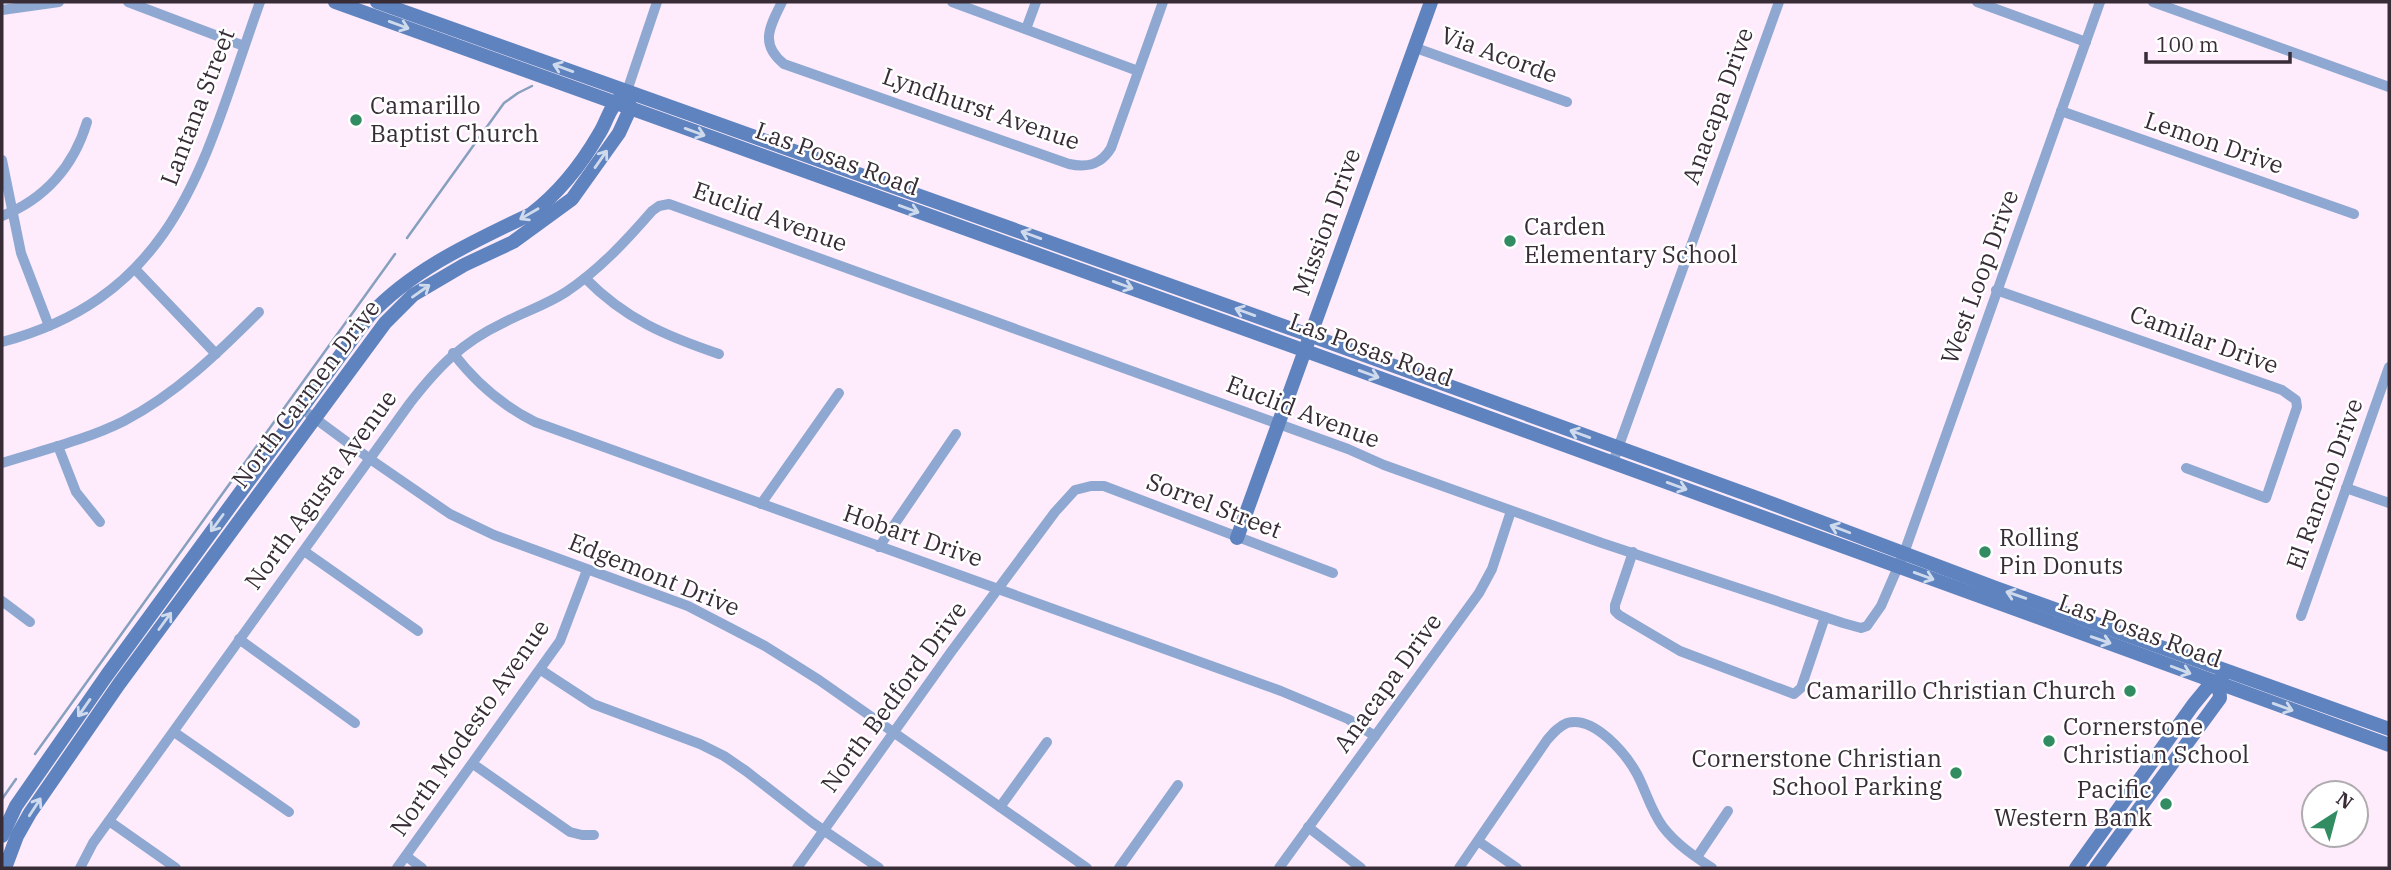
<svg xmlns="http://www.w3.org/2000/svg" width="2391" height="870" font-family="'IBM Plex Serif',serif">
  <rect width="100%" height="100%" fill="#feebfc"/>
  <g fill="none" stroke-linecap="round" stroke-linejoin="round">
    <g stroke="#86a0be" stroke-width="2.5">
      <path d="M407,238l97,-135 14,-10 14,-7"/>
      <path d="M35,754l360,-500"/>
      <path d="M2,799l14,-20"/>
    </g>
    <g stroke="#8ea8d1" stroke-width="10">
      <path d="M128,2l116,44"/>
      <path d="M782,2c-12,24 -23,42 2,62l285,100c18,4 32,1 42,-16l52,-146"/>
      <path d="M952,2l186,69"/>
      <path d="M1977,2l109,40"/>
      <path d="M2153,2l236,85"/>
      <path d="M2,10l57,-8"/>
      <path d="M1026,29l10,-27"/>
      <path d="M1416,48l151,54"/>
      <path d="M627,91l30,-89"/>
      <path d="M2061,111l293,103"/>
      <path d="M2,160l19,93 28,73"/>
      <path d="M2,216c43,-17 72,-50 85,-94"/>
      <path d="M135,269l81,85"/>
      <path d="M585,278c40,41 81,58 134,76"/>
      <path d="M1996,290l286,100 14,10 1,7 -31,91 -80,-30"/>
      <path d="M2,342c180,-48 203,-188 258,-340"/>
      <path d="M453,353c23,30 48,52 82,69l746,269 67,28 27,17"/>
      <path d="M309,414l61,45 80,55 44,21 194,71 77,40 54,34 268,188"/>
      <path d="M58,446l18,46 24,30"/>
      <path d="M1613,462l166,-460"/>
      <path d="M2,463c41,-13 84,-23 122,-42 52,-27 94,-68 135,-109"/>
      <path d="M2346,488l43,15"/>
      <path d="M761,504l78,-111"/>
      <path d="M879,547l77,-113"/>
      <path d="M304,551l114,80"/>
      <path d="M1633,552l-18,53v6l4,4 61,36 114,43 7,-6 24,-71"/>
      <path d="M2,601l28,21"/>
      <path d="M2301,616l88,-249"/>
      <path d="M239,639l116,84"/>
      <path d="M541,670l52,34 107,40 24,12 22,15 67,52 66,45"/>
      <path d="M174,732l115,80"/>
      <path d="M473,764l97,68 12,3h12"/>
      <path d="M1000,807l47,-65"/>
      <path d="M109,821l67,47"/>
      <path d="M1308,827l53,41"/>
      <path d="M1478,841l39,27"/>
      <path d="M406,856l16,12"/>
      <path d="M1697,857l31,-46"/>
      <path d="M80,868l13,-25 317,-440c28,-36 51,-60 93,-80 21,-11 43,-18 63,-31 33,-22 60,-51 86,-81l7,-5 10,-2 679,245 36,16 218,78 241,80 18,5 6,-2 14,-20 23,-53 196,-551"/>
      <path d="M397,868l163,-227 27,-71"/>
      <path d="M797,868l154,-216 104,-140 20,-22 16,-4h13l229,87"/>
      <path d="M1119,868l59,-83"/>
      <path d="M1279,868l200,-275 13,-24 19,-58"/>
      <path d="M1459,868l88,-128c6,-7 12,-14 20,-17 27,-8 59,31 70,51 9,17 14,37 26,53 13,17 31,29 49,41"/>
    </g>
    <g stroke="#5e83be" stroke-width="14">
      <path d="M335,2l957,344 1097,399"/>
      <path d="M377,2l932,333 451,164 236,89 393,141"/>
      <path d="M1237,538l194,-536"/>
      <path d="M2,836l14,-30 91,-131 262,-359c45,-48 104,-74 162,-102 29,-22 50,-49 68,-80 8,-12 10,-27 22,-37"/>
      <path d="M5,868l12,-32 13,-23 89,-129 266,-361 28,-28 51,-30 49,-23 59,-43 47,-66 11,-24 -1,-7"/>
      <path d="M2076,868l117,-163 14,-17 12,-5"/>
      <path d="M2096,868l124,-170 -1,-15 3,-6"/>
    </g>
  </g>
  <defs><path id="oneway-shaft" d="M-6 0H5M1.5-3L5.5 0L1.5 3" fill="none" stroke-width="1.6" stroke-linecap="round" stroke-linejoin="round" transform="scale(1.75)"/></defs>
  <g stroke="#cfdaec">
    <use href="#oneway-shaft" transform="translate(399 25) rotate(20)"/>
    <use href="#oneway-shaft" transform="translate(563 68) rotate(-160)"/>
    <use href="#oneway-shaft" transform="translate(695 132) rotate(20)"/>
    <use href="#oneway-shaft" transform="translate(601 159) rotate(-55)"/>
    <use href="#oneway-shaft" transform="translate(909 209) rotate(20)"/>
    <use href="#oneway-shaft" transform="translate(529 214) rotate(150)"/>
    <use href="#oneway-shaft" transform="translate(1031 235) rotate(-160)"/>
    <use href="#oneway-shaft" transform="translate(1123 285) rotate(20)"/>
    <use href="#oneway-shaft" transform="translate(421 291) rotate(-35)"/>
    <use href="#oneway-shaft" transform="translate(1245 312) rotate(-160)"/>
    <use href="#oneway-shaft" transform="translate(1369 374) rotate(20)"/>
    <use href="#oneway-shaft" transform="translate(1580 434) rotate(-160)"/>
    <use href="#oneway-shaft" transform="translate(1677 486) rotate(20)"/>
    <use href="#oneway-shaft" transform="translate(217 523) rotate(126)"/>
    <use href="#oneway-shaft" transform="translate(1840 529) rotate(-159)"/>
    <use href="#oneway-shaft" transform="translate(1924 576) rotate(20)"/>
    <use href="#oneway-shaft" transform="translate(2016 595) rotate(-161)"/>
    <use href="#oneway-shaft" transform="translate(165 621) rotate(-54)"/>
    <use href="#oneway-shaft" transform="translate(2101 640) rotate(19)"/>
    <use href="#oneway-shaft" transform="translate(2181 670) rotate(21)"/>
    <use href="#oneway-shaft" transform="translate(2283 707) rotate(20)"/>
    <use href="#oneway-shaft" transform="translate(84 708) rotate(125)"/>
    <use href="#oneway-shaft" transform="translate(35 807) rotate(-57)"/>
  </g>
  <g fill="#318c62" stroke="#fff" stroke-width="2.5">
    <circle cx="356" cy="120" r="7"/>
    <circle cx="1510" cy="241" r="7"/>
    <circle cx="1985" cy="552" r="7"/>
    <circle cx="2130" cy="691" r="7"/>
    <circle cx="2049" cy="741" r="7"/>
    <circle cx="1956" cy="773" r="7"/>
    <circle cx="2166" cy="804" r="7"/>
  </g>
  <g text-anchor="middle" stroke-width="5" stroke-linejoin="round" paint-order="stroke">
    <g font-size="24" fill="#382d37" stroke="#fff">
      <text transform="translate(1499 55) rotate(20)" y="8">Via Acorde</text>
      <text transform="translate(1718 106) rotate(-70)" y="8">Anacapa Drive</text>
      <text transform="translate(198 107) rotate(-69)" y="8">Lantana Street</text>
      <text transform="translate(981 109) rotate(19)" y="8">Lyndhurst Avenue</text>
      <text transform="translate(2214 143) rotate(19)" y="8">Lemon Drive</text>
      <text transform="translate(837 159) rotate(20)" y="8">Las Posas Road</text>
      <text transform="translate(770 217) rotate(20)" y="8">Euclid Avenue</text>
      <text transform="translate(1327 222) rotate(-70)" y="8">Mission Drive</text>
      <text transform="translate(1980 277) rotate(-70)" y="8">West Loop Drive</text>
      <text transform="translate(2204 340) rotate(20)" y="8">Camilar Drive</text>
      <text transform="translate(1371 350) rotate(20)" y="8">Las Posas Road</text>
      <text transform="translate(306 394) rotate(-53)" y="8">North Carmen Drive</text>
      <text transform="translate(1303 412) rotate(21)" y="8">Euclid Avenue</text>
      <text transform="translate(2325 484) rotate(-70)" y="8">El Rancho Drive</text>
      <text transform="translate(321 490) rotate(-54)" y="8">North Agusta Avenue</text>
      <text transform="translate(1214 506) rotate(21)" y="8">Sorrel Street</text>
      <text transform="translate(913 536) rotate(19)" y="8">Hobart Drive</text>
      <text transform="translate(654 575) rotate(22)" y="8">Edgemont Drive</text>
      <text transform="translate(2140 631) rotate(20)" y="8">Las Posas Road</text>
      <text transform="translate(1388 683) rotate(-54)" y="8">Anacapa Drive</text>
      <text transform="translate(894 697) rotate(-54)" y="8">North Bedford Drive</text>
      <text transform="translate(470 728) rotate(-55)" y="8">North Modesto Avenue</text>
    </g>
    <g font-size="24" fill="#382d37" stroke="#fff" text-anchor="start">
      <text x="370" y="114">Camarillo<tspan x="370" dy="28">Baptist Church</tspan></text>
      <text x="1524" y="235">Carden<tspan x="1524" dy="28">Elementary School</tspan></text>
      <text x="1999" y="546">Rolling<tspan x="1999" dy="28">Pin Donuts</tspan></text>
      <text x="2116" y="699" text-anchor="end">Camarillo Christian Church</text>
      <text x="2063" y="735">Cornerstone<tspan x="2063" dy="28">Christian School</tspan></text>
      <text x="1942" y="767" text-anchor="end">Cornerstone Christian<tspan x="1942" dy="28">School Parking</tspan></text>
      <text x="2152" y="798" text-anchor="end">Pacific<tspan x="2152" dy="28">Western Bank</tspan></text>
    </g>
  </g>
  <rect width="2391" height="870" fill="none" stroke="#382d37" stroke-width="7"/>
  <g transform="translate(2335 814) rotate(36)"><circle r="33" fill="#ffffff" stroke="#afabaf" stroke-width="2"/>
  <path d="M0-5L12 26L0 18L-12 26Z" fill="#318c62"/>
  <text y="-10" font-size="19" font-weight="bold" text-anchor="middle" fill="#382d37">N</text>
  </g>
  <path d="M2146 52v10h144v-10" fill="none" stroke="#382d37" stroke-width="3.5"/>
  <text x="2156" y="52" font-size="21" fill="#382d37" stroke="#ffffff" stroke-width="5" paint-order="stroke">100 m</text>
</svg>
